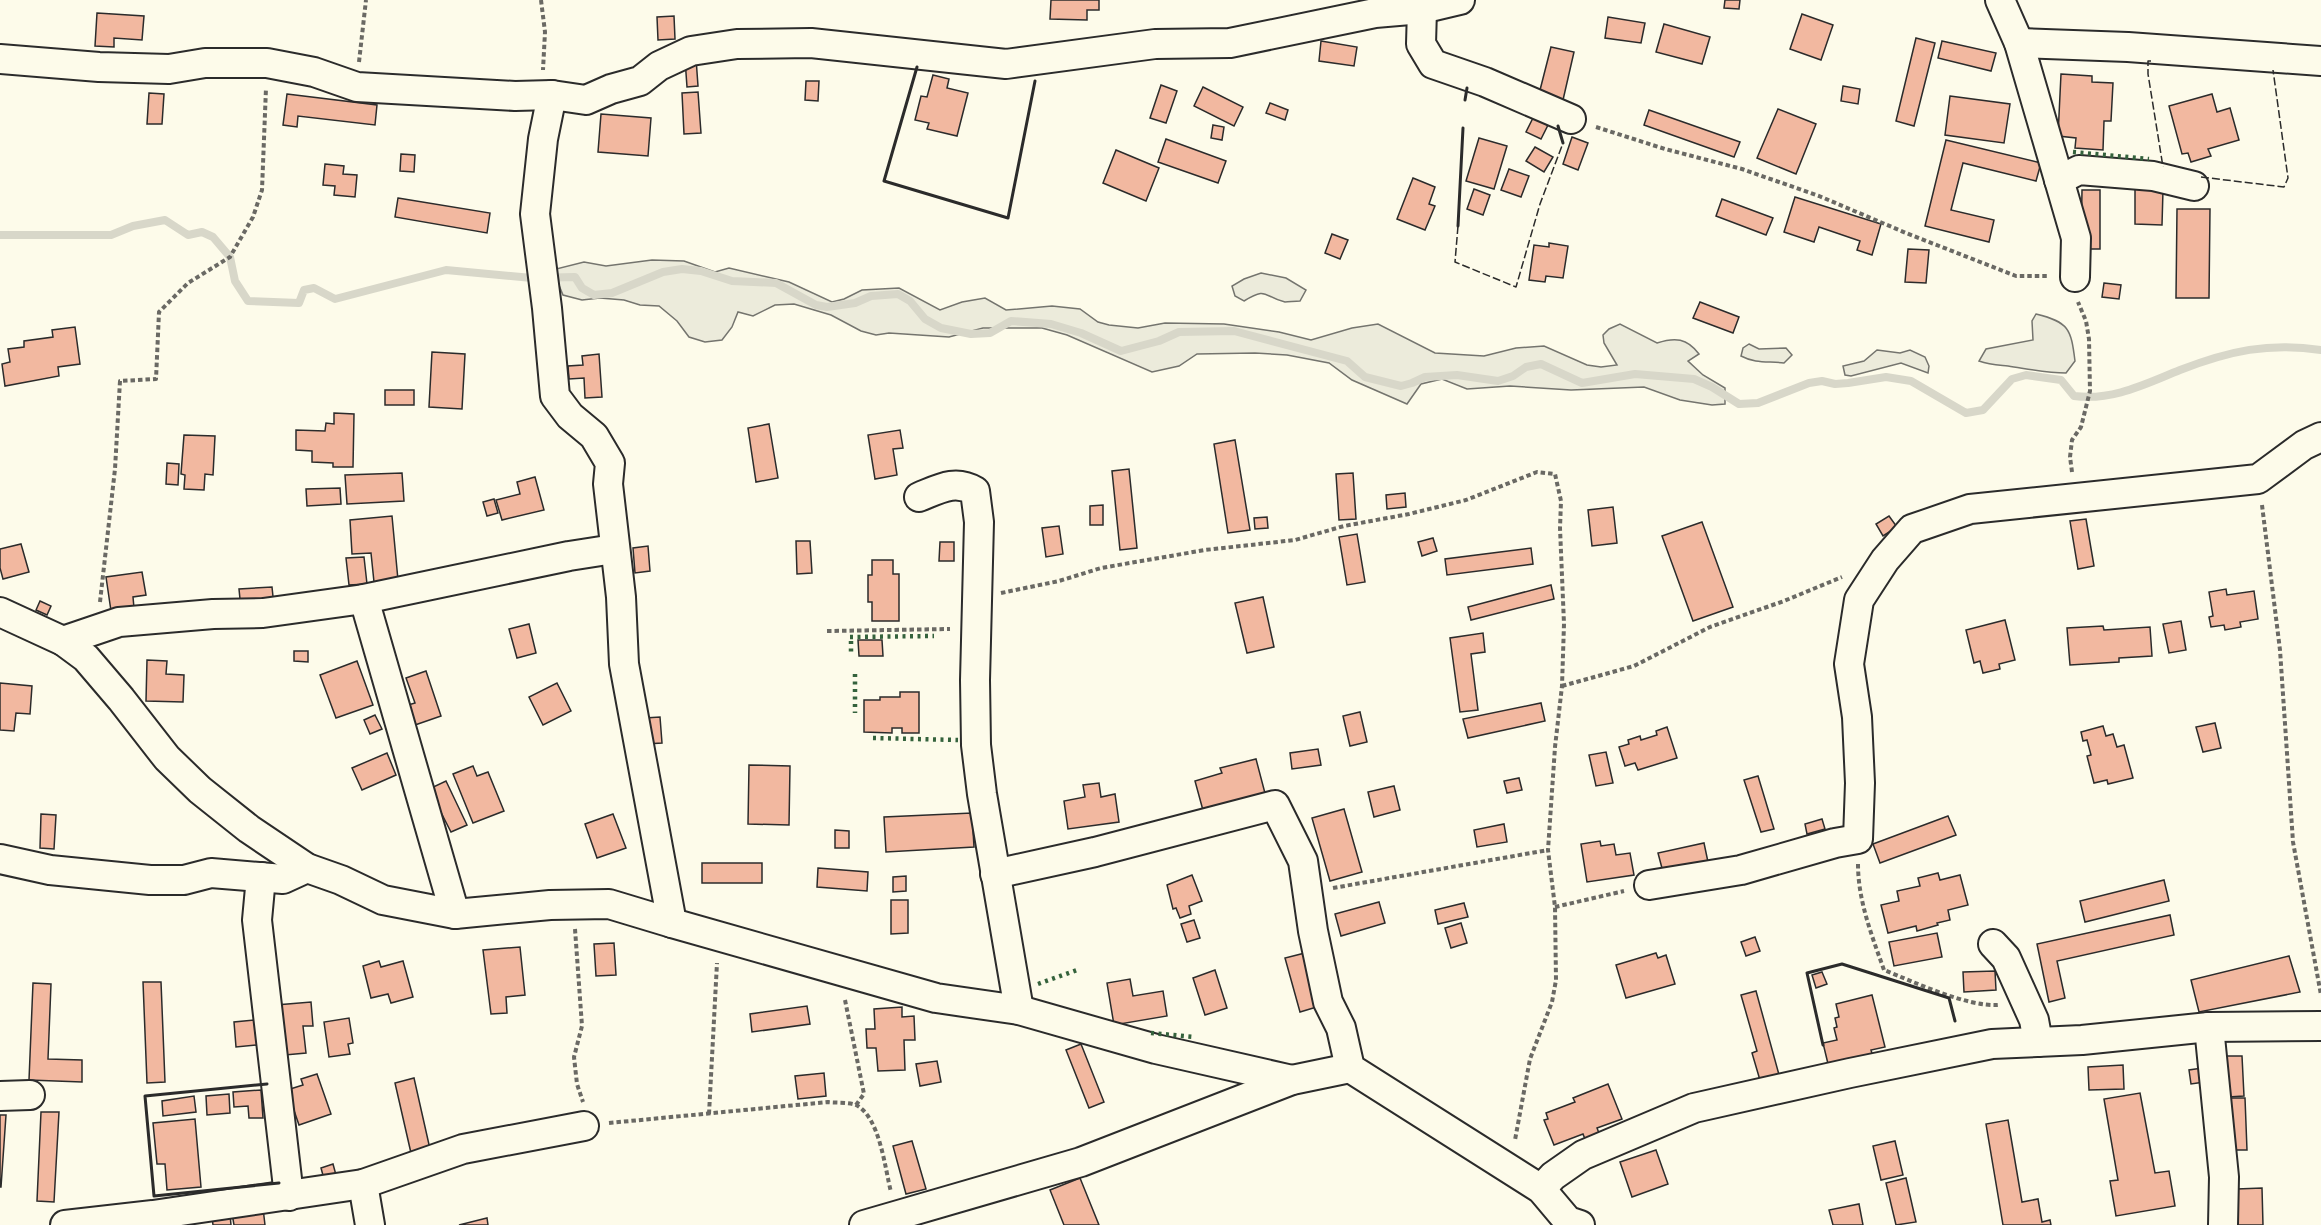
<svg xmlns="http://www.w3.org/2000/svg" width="2321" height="1225" font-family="Arial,sans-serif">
  <rect width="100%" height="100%" fill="#fdfbea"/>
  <g fill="#ecebdb" stroke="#74746e" stroke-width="1.5">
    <path d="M652,260l32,1 31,11 14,-4 60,14 43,20 12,-3 18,-9 37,-2 41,22 22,-8 23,-4 21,12 46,-4 28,3 18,13 11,3 29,3 27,-5 59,1 55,8 32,8 41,-12 26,-4 57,29 49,3 32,-8 28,-2 43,19 14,2 16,-2 -13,-22 -1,-8 6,-6 11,-5 37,19c18,-6 30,-5 42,11l-11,7 15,14 22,13v16l-13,1 -32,-5 -36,-13 -73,3 -61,-4 -43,3 -25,-10 -21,5 -14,20 -55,-24 -23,-17 -42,-8 -32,-2 -58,1 -18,12 -27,6 -85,-37 -25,-7h-59l-34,9 -60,-4 -13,2 -15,-4 -30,-16 -37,-11 -19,1 -22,11 -15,-4 -6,15 -10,13 -17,2 -16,-5 -12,-16 -18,-15 -19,-1 -16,-5 -24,-2 -18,2 -19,-5 -7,-17v-9l28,-7 22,4z"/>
    <path d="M1261,273l25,5 20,12 -6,11c-5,0 -11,1 -15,1 -22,-5 -17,-16 -41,-1l-9,-5 -3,-10 12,-7z"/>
    <path d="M2036,314c33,8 35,15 39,47l-9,12c-20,0 -38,-4 -58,-7 -10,-1 -18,-1 -29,-5l7,-12 47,-9 -1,-19z"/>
    <path d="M1749,344l10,5 27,-1 6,7 -8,8c-16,-2 -28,1 -43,-7l2,-8z"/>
    <path d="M1877,350l23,3 10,-3 15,7 4,9 -1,7 -27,-10 -50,13 -6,-1 -2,-9 21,-5z"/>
  </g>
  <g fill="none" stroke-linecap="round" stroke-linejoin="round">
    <path stroke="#d8d7c9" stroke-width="8" d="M0,235h111l22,-9 32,-6 23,15 14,-3 11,5 17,20 5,24 13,20 51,2 5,-13 10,-2 21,11 111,-29 86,8 43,-1 7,11 12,7 18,-2 51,-21 19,-3 19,2 31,10 44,2 40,22 11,2 28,-4 16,-7 27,-2 12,7 15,18 16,9 30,6 19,-1 21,-12 40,3 30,9 40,18 38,-10 20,-9 55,-1 113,30 18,16 36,9 11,-3 13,-6 32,-2 41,6 15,-5 13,-9 15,-3 41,19 53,-9 59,5 18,8 27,17 19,-1 51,-20 13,-2 13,3 13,-1 38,-6 25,4 55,32 17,-3 29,-31 14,-4 35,5 13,16c39,5 71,-12 106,-26 49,-19 89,-28 141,-20"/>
  </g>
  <g fill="#f2b8a0" stroke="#2b2b2b" stroke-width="1.5">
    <path d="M1051,0h48v10h-12v10l-37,-1z"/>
    <path d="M1725,0h15l-1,9 -15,-1z"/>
    <path d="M97,13l47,3 -2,24 -28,-2v9l-19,-1z"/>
    <path d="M1802,14l31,11 -12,35 -31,-11z"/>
    <path d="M674,16l1,23 -17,1 -1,-23z"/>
    <path d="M1608,17l37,6 -4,20 -36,-5z"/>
    <path d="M1664,24l46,13 -8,27 -46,-12z"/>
    <path d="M1916,38l19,5 -21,83 -18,-5z"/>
    <path d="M1321,41l36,6 -3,19 -35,-5z"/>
    <path d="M1942,41l54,12 -5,18 -53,-13z"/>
    <path d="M1551,47l23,5 -11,48 -24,-6z"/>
    <path d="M696,58l2,28 -11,1 -2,-28z"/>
    <path d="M2061,74l31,2v6l21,1 -2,38h-7l-1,29 -28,-2 1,-10 -18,-2z"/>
    <path d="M933,75l16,4 -2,9 21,5 -11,43 -30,-7 2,-6 -14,-3 6,-24 6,1z"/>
    <path d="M806,81h13l-1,20 -13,-1z"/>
    <path d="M1161,85l16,6 -11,32 -16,-5z"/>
    <path d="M1843,86l17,3 -2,15 -17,-3z"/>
    <path d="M1203,87l40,20 -9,19 -40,-20z"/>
    <path d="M698,92l3,41 -17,1 -2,-41z"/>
    <path d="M149,93l15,1 -2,30h-15z"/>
    <path d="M287,94l90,11 -2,20 -77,-9 -1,11 -14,-2z"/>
    <path d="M2212,94l5,18 13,-4 9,32 -31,9 3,7 -20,6 -3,-9 -6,1 -13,-48z"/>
    <path d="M1950,96l60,8 -6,39 -59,-8z"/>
    <path d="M1270,103l18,7 -3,10 -19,-7z"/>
    <path d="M1778,109l38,15 -20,50 -39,-16z"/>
    <path d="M1649,110l91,32 -6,15 -90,-32z"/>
    <path d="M601,114l50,4 -3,38 -50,-4z"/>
    <path d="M1533,118l15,7 -7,14 -15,-7z"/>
    <path d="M1213,125l11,2 -2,13 -11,-2z"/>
    <path d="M1572,137l16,6 -10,27 -15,-6z"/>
    <path d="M1479,138l28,8 -13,43 -28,-8z"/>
    <path d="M1166,139l60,22 -8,22 -60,-21z"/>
    <path d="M1946,140l95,23 -5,18 -73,-18 -12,47 43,10 -5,22 -64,-16z"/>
    <path d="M1535,147l18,10 -9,15 -18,-11z"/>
    <path d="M1116,150l43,18 -13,33 -43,-18z"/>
    <path d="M401,154l14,1 -1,17 -14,-1z"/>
    <path d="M325,164l19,2 -1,8 14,1 -2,22 -21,-2 1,-9 -12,-1z"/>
    <path d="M1509,169l20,7 -8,21 -20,-7z"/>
    <path d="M1413,178l22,9 -6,17 6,2 -10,24 -28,-11z"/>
    <path d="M1474,189l16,6 -7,20 -16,-6z"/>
    <path d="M2135,189l28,1 -1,35 -27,-1z"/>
    <path d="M2082,190h18v59h-19z"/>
    <path d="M1795,197l86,27 -9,31 -15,-5 3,-9 -41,-14 -5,15 -30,-10z"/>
    <path d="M398,198l92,15 -3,20 -92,-16z"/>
    <path d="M1722,199l51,19 -7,17 -50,-19z"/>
    <path d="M2177,209h33l-1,89h-33z"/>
    <path d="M1332,234l16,6 -8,19 -15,-6z"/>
    <path d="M1549,243l19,3 -5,32 -17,-2 -1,6 -16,-2 5,-35 15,2z"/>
    <path d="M1908,249l21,1 -3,33 -21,-1z"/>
    <path d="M2104,283l17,2 -2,14 -17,-2z"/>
    <path d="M1700,302l39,15 -6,16 -40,-15z"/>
    <path d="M75,327l5,37 -22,3 1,9 -54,10 -3,-22 8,-2 -2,-13 16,-2v-6l29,-4 -1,-7z"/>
    <path d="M432,352l33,2 -3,55 -33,-2z"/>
    <path d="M599,354l3,43 -17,1 -1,-20 -15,1 -1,-13 15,-1 -1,-9z"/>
    <rect x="385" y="390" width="29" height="15"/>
    <path d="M334,413l20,1 -1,53h-20v-4l-21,-1v-11l-16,-1v-20l29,1 1,-8 8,1z"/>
    <path d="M769,424l9,54 -22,4 -8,-54z"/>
    <path d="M900,430l3,18 -10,1 4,26 -22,4 -7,-44z"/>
    <path d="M184,435l31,1 -2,39 -8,-1 -1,16 -20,-1 1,-14 -4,-1z"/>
    <path d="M1235,440l15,90 -22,3 -14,-89z"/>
    <path d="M167,463l12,1 -1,21 -12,-1z"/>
    <path d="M1129,469l8,79 -17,2 -8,-79z"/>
    <path d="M402,473l2,28 -57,3 -2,-29z"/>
    <path d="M1353,473l3,46 -17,1 -3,-46z"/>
    <path d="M535,477l9,33 -42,10 -6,-20 24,-6 -3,-12z"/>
    <path d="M340,488l1,16 -34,2 -1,-17z"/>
    <path d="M1405,493l1,14 -19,2 -1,-14z"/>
    <path d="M494,499l4,14 -11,3 -4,-14z"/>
    <path d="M1103,505v20h-13v-19z"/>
    <path d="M1613,507l4,36 -25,3 -4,-36z"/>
    <path d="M392,516l6,64 -24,2 -3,-29 -19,1 -2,-34z"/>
    <path d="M1889,516l8,11 -14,9 -7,-12z"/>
    <path d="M1267,517l1,11 -13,1 -1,-11z"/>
    <path d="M2086,519l8,47 -16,3 -8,-48z"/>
    <path d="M1702,522l31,85 -40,14 -31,-85z"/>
    <path d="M1059,526l4,28 -17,3 -4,-29z"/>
    <path d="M1357,534l8,48 -18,3 -8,-48z"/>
    <path d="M1433,538l4,13 -15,5 -4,-14z"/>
    <path d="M796,541h14l2,32 -15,1z"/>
    <path d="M940,542h14v19h-15z"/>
    <path d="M21,544l8,28 -26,7 -3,-11v-19z"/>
    <path d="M648,546l2,25 -15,2 -2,-25z"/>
    <path d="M1531,548l2,16 -86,11 -2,-16z"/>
    <path d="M364,557l3,27 -18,1 -3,-27z"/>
    <path d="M872,560h21v14h6v47h-27v-19h-4v-27h4z"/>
    <path d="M142,572l4,23 -13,2 1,11 -23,3 -5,-34z"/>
    <path d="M1551,585l3,14 -83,21 -3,-13z"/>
    <path d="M272,587l2,19 -33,3 -2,-20z"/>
    <path d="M2226,589l1,6 27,-4 4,28 -18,3 1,5 -16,3 -1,-5 -13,2 -2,-10 4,-1 -4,-24z"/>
    <path d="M1263,597l11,50 -27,6 -12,-50z"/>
    <path d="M40,601l11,5 -4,9 -11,-5z"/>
    <path d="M2005,620l10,40 -16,4 1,5 -17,4 -3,-12 -6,2 -8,-33z"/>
    <path d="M2181,621l5,29 -17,3 -6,-29z"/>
    <path d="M529,624l7,29 -19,5 -8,-29z"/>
    <path d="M2103,626l1,4 46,-3 2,29 -33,2v4l-49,3 -3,-37z"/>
    <path d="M1483,633l2,19 -14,2 7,56 -18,2 -10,-74z"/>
    <path d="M858,640h24l1,16h-24z"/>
    <path d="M294,651h14v11l-14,-1z"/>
    <path d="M147,660l20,1 -1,13 18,1 -1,27 -37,-1z"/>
    <path d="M357,661l16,44 -37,13 -16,-43z"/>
    <path d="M426,671l15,45 -26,9 -7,-20 7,-2 -9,-25z"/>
    <path d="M0,683l32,3 -2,28 -14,-1 -2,18 -14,-1z"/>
    <path d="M557,683l14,28 -28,14 -14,-28z"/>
    <path d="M900,692h19v41h-17v-5h-10v5l-28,-1v-32h16v-3h20z"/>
    <path d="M1541,703l4,18 -77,17 -5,-19z"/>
    <path d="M1360,712l7,30 -17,4 -7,-30z"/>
    <path d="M375,715l7,14 -12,5 -6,-14z"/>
    <path d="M660,717l2,26 -16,1 -1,-26z"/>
    <path d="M2215,723l6,25 -18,4 -7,-25z"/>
    <path d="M2103,726l3,10 7,-2 4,13 7,-2 9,33 -25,6 -1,-4 -13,3 -7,-27 4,-1 -4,-15 -4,1 -2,-9z"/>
    <path d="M1667,727l10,31 -39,12 -3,-7 -10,3 -6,-19 10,-3 -1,-4 12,-4 1,4 16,-5 -1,-4z"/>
    <path d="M1318,749l3,16 -29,4 -2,-16z"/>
    <path d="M1606,752l7,31 -17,3 -7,-31z"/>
    <path d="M387,753l9,22 -34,15 -10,-22z"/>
    <path d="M1256,759l10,38 -62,17 -9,-33 27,-8 -2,-5z"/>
    <path d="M749,765l41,1 -1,59 -41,-1z"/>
    <path d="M473,766l4,10 11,-4 16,39 -31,12 -20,-49z"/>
    <path d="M1758,776l16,53 -13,3 -17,-52z"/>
    <path d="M1519,778l3,12 -15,3 -3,-12z"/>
    <path d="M446,781l21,44 -16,7 -22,-43z"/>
    <path d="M1099,783l2,14 14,-3 4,28 -51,7 -4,-28 21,-4 -2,-12z"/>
    <path d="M1394,786l6,24 -26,7 -6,-25z"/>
    <path d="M1344,809l18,63 -32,9 -18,-63z"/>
    <path d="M972,813l2,34 -88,5 -2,-35z"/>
    <path d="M41,814l15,1 -2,34 -14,-1z"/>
    <path d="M613,814l13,34 -29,10 -12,-34z"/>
    <path d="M1948,816l8,19 -76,28 -7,-19z"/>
    <path d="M1822,819l3,10 -18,5 -2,-10z"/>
    <path d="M1504,824l3,18 -30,5 -3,-17z"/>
    <path d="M835,830l14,1v17h-14z"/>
    <path d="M1600,841l1,5 13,-2 2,11 14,-2 4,22 -47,7 -6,-38z"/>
    <path d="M1704,843l4,19 -45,10 -5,-19z"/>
    <rect x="702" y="863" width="60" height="20"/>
    <path d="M818,868l50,4 -1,19 -50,-4z"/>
    <path d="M1938,873l2,7 20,-5 8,30 -20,5 2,10 -13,3 1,2 -21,6 -1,-5 -28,7 -7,-28 18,-4 -2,-10 23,-5 -2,-8z"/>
    <path d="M1192,875l10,26 -13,5 2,8 -11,4 -4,-10 -3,1 -6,-24z"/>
    <path d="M906,876v15l-13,1v-15z"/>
    <path d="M2164,880l5,21 -84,21 -5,-21z"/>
    <path d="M891,900h17v33l-17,1z"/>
    <path d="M1379,902l6,21 -44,13 -6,-22z"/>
    <path d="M1464,903l4,14 -30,7 -3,-14z"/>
    <path d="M2170,915l4,20 -117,26 8,37 -16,4 -12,-58z"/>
    <path d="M1194,920l6,18 -13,4 -6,-18z"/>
    <path d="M1461,923l6,20 -16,5 -6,-20z"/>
    <path d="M1937,933l5,24 -48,9 -5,-24z"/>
    <path d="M1755,937l5,14 -14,5 -5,-14z"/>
    <path d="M614,943l2,32 -20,1 -2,-32z"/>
    <path d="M520,947l5,48 -19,2 1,16 -16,1 -8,-64z"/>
    <path d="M1305,953l15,53 -20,6 -15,-54z"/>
    <path d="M1656,953l2,5 8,-3 9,29 -49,14 -10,-33z"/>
    <path d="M2289,956l11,36 -101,20 -8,-32z"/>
    <path d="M379,961l2,6 22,-6 10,36 -22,6 -3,-9 -17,4 -8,-32z"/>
    <path d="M1215,970l12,38 -22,7 -12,-37z"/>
    <path d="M1995,971l1,19 -32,2 -1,-20z"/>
    <path d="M1822,972l5,12 -11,4 -4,-13z"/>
    <path d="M1130,979l3,17 30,-5 4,25 -53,9 -7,-42z"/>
    <path d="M143,982h18l4,100 -18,1z"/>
    <path d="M33,983l18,1 -3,75 34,1v22l-53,-2z"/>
    <path d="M1756,991l25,91 -19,5 -10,-34 5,-2 -16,-56z"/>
    <path d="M1872,995l13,52 -14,3 2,7 -44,11 -6,-25 14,-3 -3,-12 3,-1 -2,-9 4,-1 -3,-13z"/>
    <path d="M311,1002l2,24h-10l3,27 -21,2 -9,-50z"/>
    <path d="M807,1006l3,18 -58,8 -2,-18z"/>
    <path d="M902,1007v10l12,-1 1,24h-11l1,30 -27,1 -2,-23h-9l-1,-19h9l-1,-20z"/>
    <path d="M349,1018l4,25 -5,1 2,10 -21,3 -5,-35z"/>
    <path d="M254,1020l3,25 -21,2 -2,-25z"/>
    <path d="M1081,1044l23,58 -15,6 -23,-58z"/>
    <path d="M2225,1056h17l2,40 -16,1z"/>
    <path d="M937,1061l4,21 -21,4 -4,-22z"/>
    <path d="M2123,1065l1,24 -35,1 -1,-23z"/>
    <path d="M2202,1068l2,14 -13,2 -2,-14z"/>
    <path d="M824,1073l2,23 -28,3 -3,-23z"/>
    <path d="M317,1074l14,40 -32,11 -12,-35 16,-5 -2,-6z"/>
    <path d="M414,1078l16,71 -19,4 -16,-70z"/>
    <path d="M1608,1084l14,35 -25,9 2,5 -14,6 -2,-5 -29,11 -10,-25 4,-1 -2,-6 29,-11 -2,-4z"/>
    <path d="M261,1090l2,28h-14l-1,-12 -14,1 -1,-15z"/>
    <path d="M2140,1093l15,80 14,-2 6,35 -59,10 -6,-35 8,-1 -14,-81z"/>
    <path d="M229,1094l1,19 -23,2 -1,-19z"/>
    <path d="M194,1096l2,16 -33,4 -1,-15z"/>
    <path d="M2229,1098h16l2,52h-17z"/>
    <path d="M41,1112h18l-5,90 -17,-1z"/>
    <path d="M0,1115h6l-5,72h-1z"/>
    <path d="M195,1119l6,68 -34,3 -2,-26h-8l-4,-41z"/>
    <path d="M2008,1120l14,82 16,-3 4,23 8,-2 1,5h-48l-17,-101z"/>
    <path d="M912,1141l14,48 -20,5 -13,-48z"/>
    <path d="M1895,1141l8,34 -22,5 -8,-34z"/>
    <path d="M1656,1150l12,34 -36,13 -12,-35z"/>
    <path d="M333,1164l3,11 -12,4 -3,-11z"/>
    <path d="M1080,1178l19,47h-35l-14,-35z"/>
    <path d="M1906,1178l10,44 -20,3 -10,-42z"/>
    <path d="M2262,1188l1,37h-26v-36z"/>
    <path d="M1859,1204l4,21h-30l-4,-15z"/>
    <path d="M263,1208l2,17h-31l-2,-12z"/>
    <path d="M230,1215l1,10h-18l-1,-8z"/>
    <path d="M487,1218l1,7h-29z"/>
  </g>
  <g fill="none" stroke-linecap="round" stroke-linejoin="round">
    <g stroke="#2b2b2b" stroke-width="32">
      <g id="minor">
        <path d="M2000,0l19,43 57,195 -1,39"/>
        <path d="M1422,9l-1,35 12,20 52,18 86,37"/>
        <path d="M2019,43l109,4 193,14"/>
        <path d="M0,59l99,8 70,2 36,-6h62l47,9 43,15 158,9 37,-1 34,5 25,-11 29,-8 19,-15 32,-15 46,-7 74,-1 195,21 149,-20 75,-1 145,-30 47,-4 38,-9"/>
        <path d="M552,95l-9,44 -8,75 12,94 8,88 15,20 24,20 16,27 -2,21 13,113 3,67 48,259 264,75 83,12 137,39 136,31"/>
        <path d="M2059,180l20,-10 74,6 41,10"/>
        <path d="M919,497c20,-8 36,-18 56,-6l4,31 -4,158 1,65 6,49 37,216"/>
        <path d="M364,599l91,315"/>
        <path d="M0,612l63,29 56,-19 94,-8 50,-1 101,-14 205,-43 45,-7"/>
        <path d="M63,641l23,17 35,41 46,59 33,32 49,39 58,39 34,12 42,20 72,14 95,-9 59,-1 63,19"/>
        <path d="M0,859l50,11 100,10h34l27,-7 72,6 24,-11"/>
        <path d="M995,874l100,-22 180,-47 28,56 10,70 15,71 13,26 9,40 191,121 27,32 12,4"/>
        <path d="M261,877l-4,43 32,276"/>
        <path d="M1649,885l92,-15 94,-27 23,-4 2,-56 -3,-66 -8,-53 10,-64 26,-40 27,-31 58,-20 288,-30 46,-34 17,-8"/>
        <path d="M1993,944l13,14 28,62 4,22"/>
        <path d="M2209,1027l15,150 -1,48"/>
        <path d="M0,1096l30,-1"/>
        <path d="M363,1184l7,41"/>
        <path d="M1541,1189l12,-13 30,-21 111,-47 156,-35 142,-29 90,-4 127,-13 112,-1"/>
        <path d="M65,1225l88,-10 210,-31 100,-35 121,-23"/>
        <path d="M864,1225l217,-63 211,-82 58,-12"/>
      </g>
    </g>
    <g stroke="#6a6964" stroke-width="4" stroke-dasharray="4.5 3" stroke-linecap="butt">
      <path d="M541,0l4,32 -2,38"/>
      <path d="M359,62l7,-62"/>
      <path d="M1596,127l69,22 77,20 77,27 87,37 110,43h32"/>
      <path d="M2072,472l-2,-15 2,-17 9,-13 9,-36 -1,-52 -3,-18 -8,-19"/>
      <path d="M2262,505l18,145 13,192 28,153"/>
      <path d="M1001,593l58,-12 42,-13 104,-18 90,-10 49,-14 65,-12 57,-14 71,-28 18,2 6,27 -1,27 4,96 -2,62 -7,61 -7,103 7,57 1,73 -4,22 -22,57 -15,81"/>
      <path d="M100,602l15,-133 5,-88 36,-2 3,-67 29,-29 42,-26 23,-40 9,-27 4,-102"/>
      <path d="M827,631l123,-2"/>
      <path d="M1562,686l72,-20 76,-39 74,-26 58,-24"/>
      <path d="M1858,864c0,37 14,72 26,106 30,12 83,37 114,35"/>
      <path d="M1333,888l215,-38"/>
      <path d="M1555,907l69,-16"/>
      <path d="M575,929l7,97 -8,31 3,27 6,18"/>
      <path d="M845,1000l19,94 -8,11"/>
      <path d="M709,1114l8,-151"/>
      <path d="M609,1123l219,-21c7,1 21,0 28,3 24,12 29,64 35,87"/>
    </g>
    <use href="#minor" stroke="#fdfbea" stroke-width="28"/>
    <g stroke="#34623c" stroke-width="4.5" stroke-dasharray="3 4.5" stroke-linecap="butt">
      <path d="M2073,152l76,7"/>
      <path d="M850,637l84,-1"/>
      <path d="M851,641v14"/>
      <path d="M855,674v39"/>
      <path d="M873,738l85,2"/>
      <path d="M1038,984l39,-14"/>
      <path d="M1151,1033l44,4"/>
    </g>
    <g stroke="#2b2b2b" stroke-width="1.5" stroke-dasharray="8 3" stroke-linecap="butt">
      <path d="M2151,61h-3v13l15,93"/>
      <path d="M2201,177l83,10 4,-9 -15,-108"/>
      <path d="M1458,226l-3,36 61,25 24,-83 23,-61"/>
    </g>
    <g stroke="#2b2b2b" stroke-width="3">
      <path d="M917,67l-33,114 124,37 27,-137"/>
      <path d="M1465,100l2,-12"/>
      <path d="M1558,126l5,17"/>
      <path d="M1458,226l5,-98"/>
      <path d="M1823,1045l-16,-72 35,-9 107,34 6,23"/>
      <path d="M267,1084l-122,12 9,100 125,-13"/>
    </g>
  </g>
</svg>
